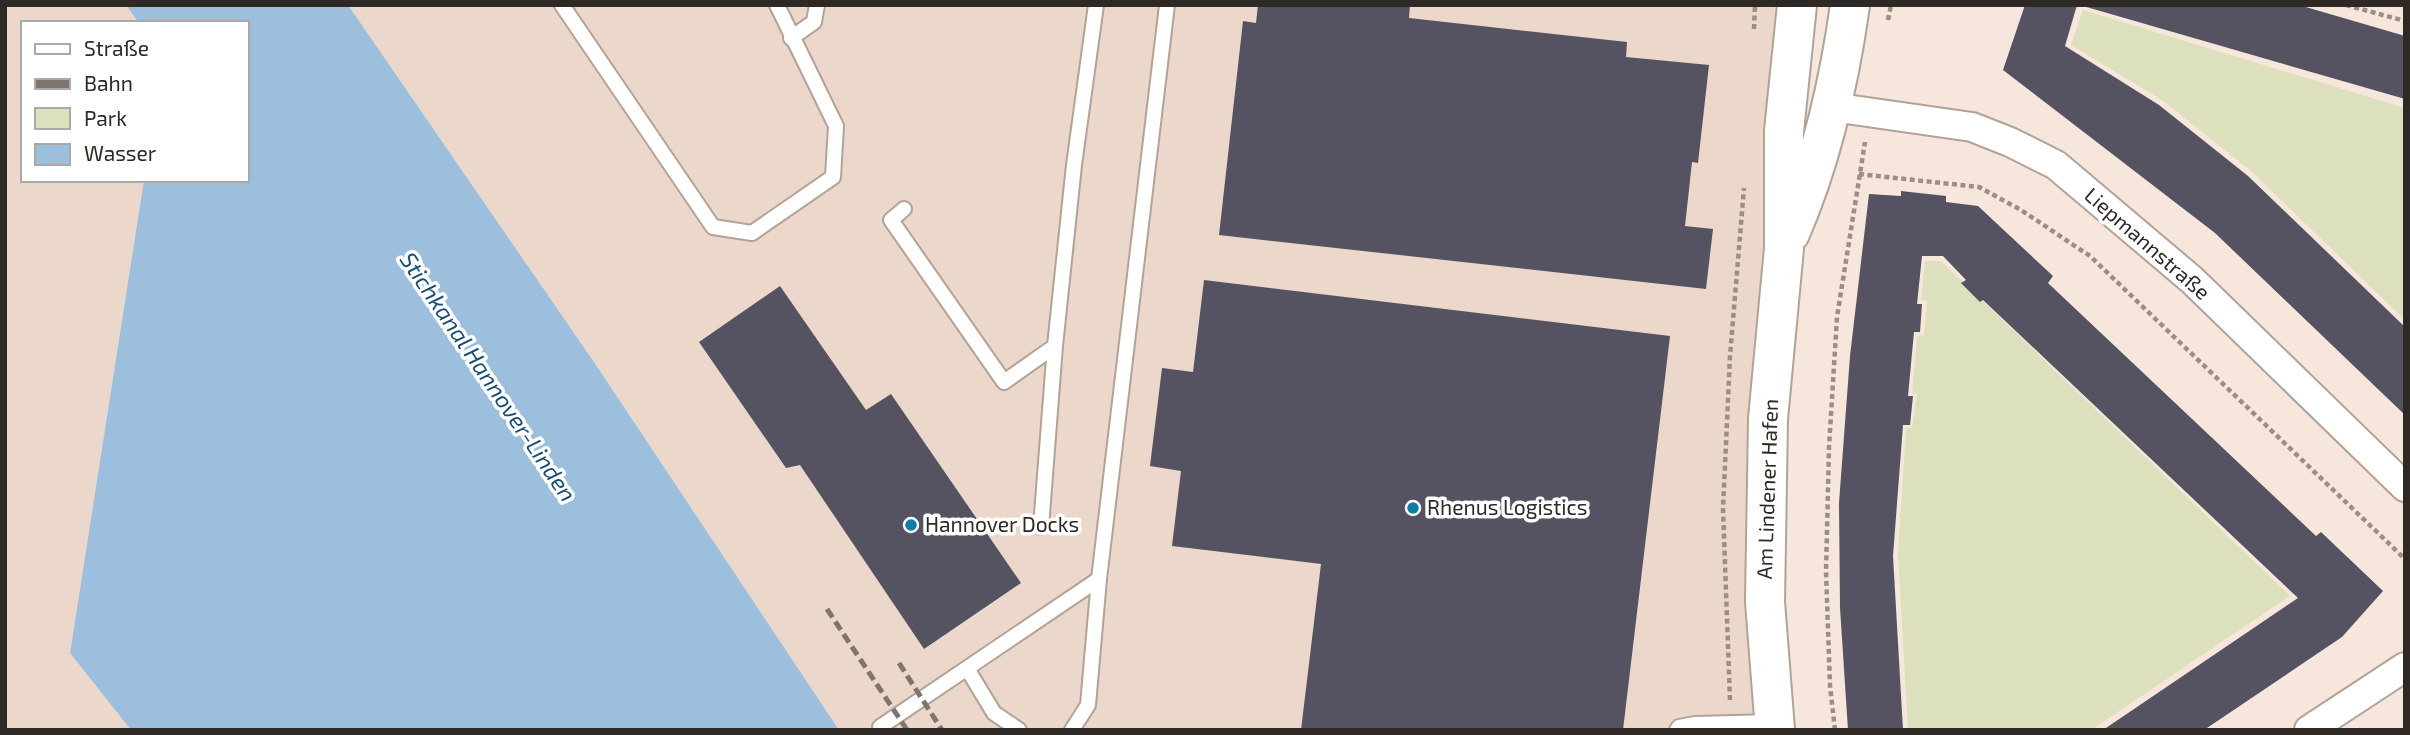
<svg xmlns="http://www.w3.org/2000/svg" width="2410" height="735" font-family="'Exo 2',sans-serif">
  <rect width="100%" height="100%" fill="#f6e6db"/>
  <g fill="#ecd8ca">
    <path d="M5,5h121l13,18h-116v157h121l-74,473 61,77h-126z"/>
    <path d="M348,5h1440l-13,725h-936l-243,-365z"/>
  </g>
  <g fill="#dde0bd">
    <path d="M2083,10l322,98v212l-154,-149 -89,-71 -91,-55z"/>
    <path d="M1925,261h16l349,335 -199,134h-183l-10,-176 8,-126h6l5,-34 -5,-1 5,-57 7,-1 3,-34 -6,-1z"/>
  </g>
  <path fill="#9cbfde" d="M126,5h222l248,360 243,365h-708l-61,-77 74,-473h103v-157h-108z"/>
  <g fill="#555361">
    <path d="M1258,5h152l-1,13 218,24 -1,15 83,8 -11,98 -6,-1 -7,64 28,3 -7,60 -487,-54 24,-214 13,2z"/>
    <path d="M2025,5h52l-12,41 94,59 89,71 157,151v88l-190,-182 -212,-163z"/>
    <path d="M2299,5l106,31v63l-322,-93z"/>
    <path d="M1901,191l45,5v6l32,4 75,70 -5,7 268,253 5,-4 62,59 -41,46 -138,93h-101l195,-132 -315,-298 -3,2 -19,-19 5,-3 -23,-24h-21l-5,48h5l-2,28h-6l-6,64h5l-3,29h-7l-10,131 10,174h-55l-8,-122 -1,-105 11,-147 19,-162 32,2z"/>
    <path d="M1204,280l466,56 -47,394h-322l20,-166 -149,-18 9,-75 -31,-5 12,-98 31,4z"/>
    <path d="M780,286l86,124 25,-16 130,189 -97,66 -124,-184 -14,3 -87,-126z"/>
  </g>
  <g fill="none" stroke-linecap="round" stroke-linejoin="round">
    <g stroke="#b2a398" stroke-width="18">
      <g id="lane">
        <path d="M562,5l151,222 39,6 81,-56 3,-51 -59,-121"/>
        <path d="M791,38l23,-16 3,-17"/>
        <path d="M904,209l-13,11 113,162 51,-36"/>
        <path d="M1041,527l14,-181 19,-181 22,-160"/>
        <path d="M968,670l26,43 25,17"/>
        <path d="M882,730l-2,-3 219,-148"/>
        <path d="M1072,730l16,-25 11,-126 68,-574"/>
        <path d="M1677,730l2,-3 16,-3 77,-2"/>
      </g>
    </g>
    <g stroke="#b2a398" stroke-width="32">
      <g id="street">
        <path d="M1832,107l140,20 38,15 46,23 136,115 213,207"/>
        <path d="M2309,730l96,-63"/>
      </g>
    </g>
    <g stroke="#b2a398" stroke-width="42">
      <g id="secondary">
        <path d="M1790,233c32,-73 49,-149 60,-228"/>
        <path d="M1775,730l-10,-128 3,-183 16,-171v-117l13,-126"/>
      </g>
    </g>
    <g stroke="#9a8f86" stroke-width="4.5" stroke-dasharray="5 3.5" stroke-linecap="butt">
      <path d="M2346,5l59,16"/>
      <path d="M1888,20l3,-15"/>
      <path d="M1754,29l1,-24"/>
      <path d="M1859,174l120,13 42,23 69,46 315,303"/>
      <path d="M1730,700l-7,-191 7,-153 14,-168"/>
      <path d="M1835,730l-5,-44 -4,-114 3,-125 8,-130 28,-175"/>
    </g>
    <use href="#lane" stroke="#fff" stroke-width="14"/>
    <use href="#street" stroke="#fff" stroke-width="28"/>
    <use href="#secondary" stroke="#fff" stroke-width="38"/>
    <g stroke="#7f756e" stroke-width="5" stroke-dasharray="10 5" stroke-linecap="butt">
      <path d="M827,609l80,121"/>
      <path d="M899,663l43,67"/>
    </g>
  </g>
  <g fill="#0d7ea6" stroke="#fff" stroke-width="2.5">
    <circle cx="1413" cy="508" r="7"/>
    <circle cx="911" cy="525" r="7"/>
  </g>
  <g text-anchor="middle" stroke-width="7" stroke-linejoin="round" paint-order="stroke">
    <g font-size="21" fill="#2e2924" stroke="#fff">
      <text transform="translate(2147 244) rotate(41)" y="7">Liepmannstraße</text>
      <text transform="translate(1768 489) rotate(-88)" y="7">Am Lindener Hafen</text>
    </g>
    <g font-size="21" fill="#2e2924" stroke="#fff" text-anchor="start">
      <text x="1427" y="515">Rhenus Logistics</text>
      <text x="925" y="532">Hannover Docks</text>
    </g>
    <g font-size="23" font-style="italic" fill="#174d75" stroke="#fff">
      <text transform="translate(488 377) rotate(56)" y="8">Stichkanal Hannover-Linden</text>
    </g>
  </g>
  <rect width="2410" height="735" fill="none" stroke="#2e2924" stroke-width="14"/>
  <rect x="21" y="21" width="228" height="161" fill="#ffffff" stroke="#aba9a7" stroke-width="2"/>
  <rect x="35" y="44" width="35" height="10" fill="#ffffff" stroke="#aba9a7" stroke-width="2"/>
  <text x="84" y="56" font-size="21" fill="#2e2924">Straße</text>
  <rect x="35" y="79" width="35" height="10" fill="#7f756e" stroke="#aba9a7" stroke-width="2"/>
  <text x="84" y="91" font-size="21" fill="#2e2924">Bahn</text>
  <rect x="35" y="108" width="35" height="21" fill="#dde0bd" stroke="#aba9a7" stroke-width="2"/>
  <text x="84" y="126" font-size="21" fill="#2e2924">Park</text>
  <rect x="35" y="144" width="35" height="21" fill="#9cbfde" stroke="#aba9a7" stroke-width="2"/>
  <text x="84" y="161" font-size="21" fill="#2e2924">Wasser</text>
</svg>
